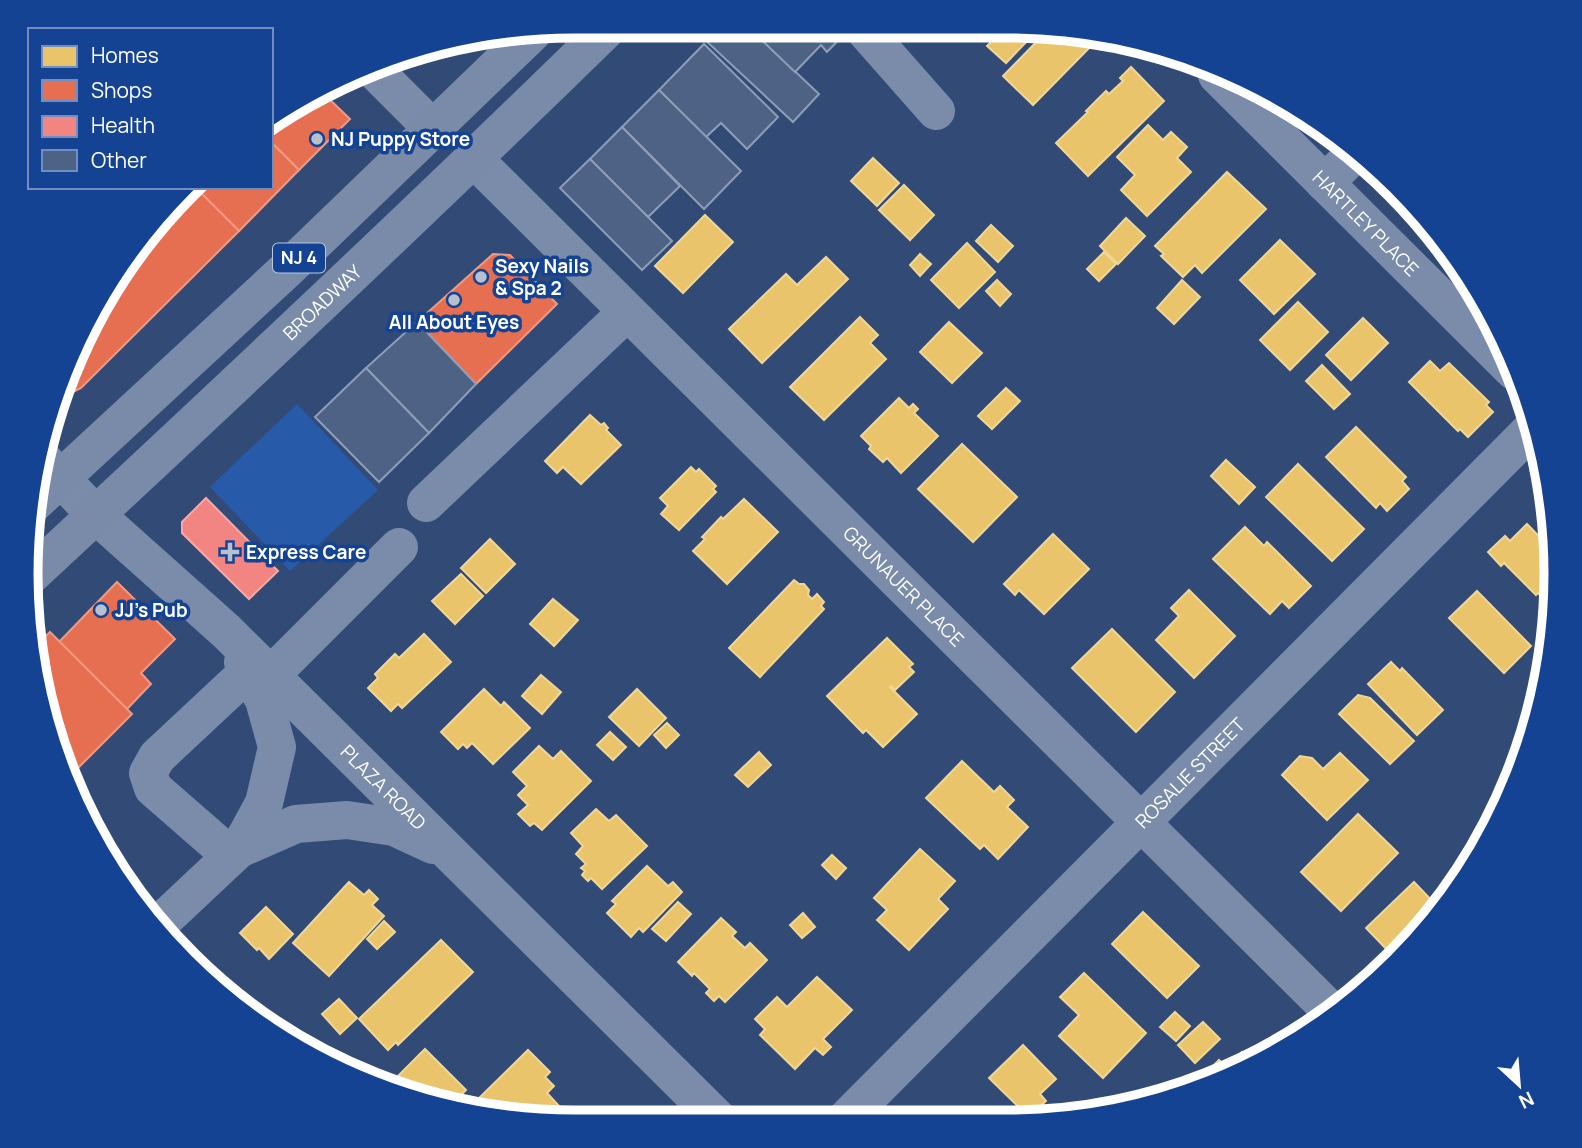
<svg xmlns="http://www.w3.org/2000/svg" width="1582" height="1148" font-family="Manrope,sans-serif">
  <rect width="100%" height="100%" fill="#324b76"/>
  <path fill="#285aaa" d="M297,404l81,86 -88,81 -80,-84z"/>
  <g fill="#e9c46a" stroke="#f0d697" stroke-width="2">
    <path d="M999,26h9l30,4 -32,33 -19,-17 16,-16z"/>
    <path d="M1047,31l48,7 2,2 -64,65 -30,-29z"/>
    <path d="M1131,67l33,34 -76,75 -32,-33 32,-31 -2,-1 20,-20 3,3 14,-13 -3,-3z"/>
    <path d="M1148,125l15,15 8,-8 16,15 -10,11 14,14 -44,44 -26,-26 14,-15 -18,-18z"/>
    <path d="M873,158l26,25 -22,23 -26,-25z"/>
    <path d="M1227,172l39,37 -64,64 -7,-8 -12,12 -22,-21 3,-2 -9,-8z"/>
    <path d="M904,185l30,30 -24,25 -31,-30z"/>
    <path d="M705,215l28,27 -50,51 -28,-27z"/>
    <path d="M1126,218l19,18 -27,28 -18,-18z"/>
    <path d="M991,225l22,21 -15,16 -22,-21z"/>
    <path d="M1280,240l35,34 -41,40 -34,-34z"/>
    <path d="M967,243l28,29 -36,36 -28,-28z"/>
    <path d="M1104,252l12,12 -17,17 -12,-12z"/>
    <path d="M920,254l11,10 -11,12 -10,-11z"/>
    <path d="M826,257l22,22 -86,84 -33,-34 57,-55 11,11z"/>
    <path d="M997,280l14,14 -11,12 -14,-15z"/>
    <path d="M1182,280l18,17 -26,27 -17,-16z"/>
    <path d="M1298,302l30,30 -38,38 -30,-30z"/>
    <path d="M860,317l18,18 -8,8 16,16 -62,61 -34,-33z"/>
    <path d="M1363,318l25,25 -37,37 -25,-25z"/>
    <path d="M949,322l33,31 -30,30 -32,-31z"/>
    <path d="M1430,361l10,10 9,-8 40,39 -3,3 7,7 -25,25 -8,-8 -2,2 -49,-49z"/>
    <path d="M1322,365l28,29 -16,15 -28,-28z"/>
    <path d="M1006,388l14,13 -28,28 -14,-13z"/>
    <path d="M899,398l10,10 4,-4 5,5 -4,4 24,23 -37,37 -14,-15 -4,4 -14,-13 2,-3 -10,-10z"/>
    <path d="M590,415l11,10 3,-2 4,5 -2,2 15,15 -40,39 -18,-17 -6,6 -12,-12z"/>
    <path d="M1356,427l50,50 -4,4 7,8 -22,22 -7,-8 -4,5 -50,-51z"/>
    <path d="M962,444l55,53 -44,45 -55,-53z"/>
    <path d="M1226,460l29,27 -16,17 -28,-28z"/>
    <path d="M1298,464l66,65 -32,32 -66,-64z"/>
    <path d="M691,467l5,5 3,-3 17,17 -3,3 3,3 -37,38 -18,-16 7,-8 -8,-8z"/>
    <path d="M744,499l34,33 -51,52 -34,-33 12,-12 -3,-2 19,-20 2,2z"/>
    <path d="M1527,524l27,28 -2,55 -14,-14 -2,2 -32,-32 -3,3 -13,-14 17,-16 5,5z"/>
    <path d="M1245,527l19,19 3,-4 44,44 -22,22 -7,-7 -12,13 -57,-55z"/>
    <path d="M1053,534l36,35 -45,45 -25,-24 -4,5 -11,-11z"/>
    <path d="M490,539l25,25 -29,29 -25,-25z"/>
    <path d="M461,574l22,22 -28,28 -23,-23z"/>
    <path d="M794,580l5,4h5l5,6 -1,5 4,4 5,-5 7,8 -3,4 3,3 -64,68 -31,-29z"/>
    <path d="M1189,590l46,46 -41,42 -38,-38 23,-24 -8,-8z"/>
    <path d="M1477,591l54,55 -27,27 -55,-55z"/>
    <path d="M553,599l25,21 -24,26 -24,-22z"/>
    <path d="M1112,629l63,63 -39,40 -64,-64z"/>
    <path d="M424,634l27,28 -49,46 -4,-4 -7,7 -23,-23 10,-10 -3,-4 20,-20 4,4z"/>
    <path d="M887,638l26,26 -4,3 5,5 -19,18 -4,-4 -1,1 27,27 -34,33 -17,-17 -3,3 -36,-37z"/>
    <path d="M1391,662l9,9 2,-3 41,42 -26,25 -49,-51z"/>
    <path d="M541,675l20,17 -19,22 -20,-18z"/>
    <path d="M484,689l17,17 3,-4 26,26 -37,36 -21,-21 -5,5 -4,-4 -5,5 -17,-17z"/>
    <path d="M637,689l29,29 -27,28 -30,-29z"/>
    <path d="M1358,695l12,3 44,43 -24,23 -51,-50z"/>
    <path d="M667,723l12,12 -13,13 -12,-13z"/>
    <path d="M610,732l16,15 -13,13 -16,-15z"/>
    <path d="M539,746l14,13 8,-8 30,30 -49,49 -8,-7 -4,3 -12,-12 10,-9 -10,-10 9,-9 -14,-14z"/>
    <path d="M759,752l12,13 -23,22 -13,-12z"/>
    <path d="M1340,753l28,27 -41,40 -45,-45 18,-19 12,2 11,11z"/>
    <path d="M962,761l32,31 6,-6 14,14 -7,7 21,20 -30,32 -14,-14 -4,4 -54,-51z"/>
    <path d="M596,809l13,12 7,-6 31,31 -45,43 -11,-11 -3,3 -6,-6 3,-4 -4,-3 5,-4 -10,-10 7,-8 -12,-13z"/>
    <path d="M1358,814l40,39 -57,58 -40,-39z"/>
    <path d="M920,849l35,32 -17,18 10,10 -39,41 -32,-30 10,-10 -13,-12z"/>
    <path d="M832,855l14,13 -10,11 -14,-14z"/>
    <path d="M647,866l21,20 5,-4 9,10 -39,40 -4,-4 -8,9 -24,-24 9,-9 -4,-3z"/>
    <path d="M349,882l15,13 5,-5 9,9 -6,6 12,11 -55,60 -36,-33z"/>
    <path d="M1414,882l25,26 -19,27 -25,23 -29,-30z"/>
    <path d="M678,902l13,12 -25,27 -14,-12z"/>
    <path d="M266,907l27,27 -24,25 -10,-11 -2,2 -17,-17z"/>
    <path d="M1143,912l56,54 -32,32 -55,-54z"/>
    <path d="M803,913l12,14 -13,11 -12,-13z"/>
    <path d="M721,918l15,14 -4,4 13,12 5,-5 17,17 -42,42 -6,-6 -5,5 -8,-8 4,-4 -16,-16 -2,3 -14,-14z"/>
    <path d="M384,921l11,11 -18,17 -10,-10z"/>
    <path d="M441,940l32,32 -75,73 -2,-3 -8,8 -29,-31z"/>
    <path d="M1084,973l62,60 -43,45 -44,-42 20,-21 -19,-18z"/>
    <path d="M817,977l35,33 -29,29 8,8 -8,8 -8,-7 -20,21 -35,-34 5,-6 -10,-10 22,-22 10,10z"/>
    <path d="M339,999l18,19 -17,16 -18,-20z"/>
    <path d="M1175,1012l15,14 -14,15 -16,-14z"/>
    <path d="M1203,1022l17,17 -25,24 -17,-18z"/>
    <path d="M1023,1045l33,34 -16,15 6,7 -17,16 -40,-39z"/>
    <path d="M425,1049l41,41 -14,14 -53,-11 -9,-9z"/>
    <path d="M528,1050l22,22 -5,5 9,9 -7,7 12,13 -15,15 -66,-12 -5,-5z"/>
    <path d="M1242,1052l9,9 -33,19 -26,7 27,-27 8,8z"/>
    <path d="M588,1110l11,10h-21z"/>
  </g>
  <g fill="#e76f51" stroke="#ee9a85" stroke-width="2">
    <path d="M324,94l26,25 -51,51 -28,-28v-24z"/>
    <path d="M271,142l28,28 -60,61 -44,-44h76z"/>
    <path d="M191,187h4l44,44 -158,157 -10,5 -7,1 19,-62 79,-119z"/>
    <path d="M493,254l17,1 47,49 -81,80 -59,-62z"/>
    <path d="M117,582l58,57 -34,34 10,11 -24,25 -68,-67z"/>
    <path d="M50,632l82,82 -58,58 -12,-11 -30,-111z"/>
  </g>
  <path fill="#f28482" stroke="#f6a9a8" stroke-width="2" d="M206,498l72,73 -29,28 -67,-66v-11z"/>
  <g fill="#4d6284" stroke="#8f9eb7" stroke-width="2">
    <path d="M716,26h31l72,68 -26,28 -89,-83z"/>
    <path d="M747,26h105l-25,26 -6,-7 -26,27z"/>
    <path d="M704,44l74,73 -31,32 -26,-26 -15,14 -47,-47z"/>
    <path d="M659,90l82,81 -37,38 -82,-82z"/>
    <path d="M622,127l58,59 -32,31 -58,-58z"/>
    <path d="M590,159l82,82 -30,29 -82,-82z"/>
    <path d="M417,322l59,62 -47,49 -63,-65z"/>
    <path d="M366,368l63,65 -50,49 -64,-65z"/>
  </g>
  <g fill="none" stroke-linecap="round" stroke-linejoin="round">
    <g stroke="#7a8ca9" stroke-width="38">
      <path d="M861,26l75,85"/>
      <path d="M375,71l58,58"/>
      <path id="s1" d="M1217,75l297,296"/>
      <path id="s2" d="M474,159l859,854"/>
      <path d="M1325,183l27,-27"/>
      <path id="s3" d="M44,461l52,54 130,116 492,488"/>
      <path d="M426,503l201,-191"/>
      <path d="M271,675l128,-128"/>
      <path d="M239,849l25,-46 13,-56 -13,-47 -21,-38"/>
      <path d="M231,856l-78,-68 -5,-15 9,-16 91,-85"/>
      <path d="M157,926l82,-77 57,-25 51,-4 47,7 39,18"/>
      <path id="s4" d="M846,1119l689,-693"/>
    </g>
    <g stroke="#798ba8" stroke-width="38">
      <path d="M31,506l254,-235 248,-239"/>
      <path id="s5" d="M31,575c195,-181 389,-363 579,-549"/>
    </g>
  </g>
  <g fill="#b7c0cf" stroke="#154393" stroke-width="2.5">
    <circle cx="317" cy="139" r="7"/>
    <circle cx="481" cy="277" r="7"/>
    <circle cx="454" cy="300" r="7"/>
    <path d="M226.5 541.5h7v7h7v7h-7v7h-7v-7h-7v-7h7z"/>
    <circle cx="101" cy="610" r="7"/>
  </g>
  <g text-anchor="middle" stroke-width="7" stroke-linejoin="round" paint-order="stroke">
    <rect fill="#154393" stroke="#b9c7df" stroke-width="2" x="273" y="243.5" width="52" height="29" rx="5"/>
    <g font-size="18" font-weight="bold" fill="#fff">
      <text x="299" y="264">NJ 4</text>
    </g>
    <g font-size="19" font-weight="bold" fill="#fff" stroke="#154393" text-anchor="start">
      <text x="331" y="146">NJ Puppy Store</text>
      <text x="495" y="273">Sexy Nails<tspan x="495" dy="22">&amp; Spa 2</tspan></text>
      <text x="454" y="329" text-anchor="middle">All About Eyes</text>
      <text x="246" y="559">Express Care</text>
      <text x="115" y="617">JJ’s Pub</text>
    </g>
    <g font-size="19" fill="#fff" stroke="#154393">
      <text dy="7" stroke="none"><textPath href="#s1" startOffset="210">HARTLEY PLACE</textPath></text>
      <text dy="7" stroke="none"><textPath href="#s5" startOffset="399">BROADWAY</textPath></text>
      <text dy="7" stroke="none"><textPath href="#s2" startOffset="606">GRUNAUER PLACE</textPath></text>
      <text dy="7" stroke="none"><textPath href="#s4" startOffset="488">ROSALIE STREET</textPath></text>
      <text dy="7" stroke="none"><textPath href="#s3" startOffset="471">PLAZA ROAD</textPath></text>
    </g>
  </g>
  <path d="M0 0H1582V1148H0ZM574 38H1008A536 536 0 0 1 1544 574V574A536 536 0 0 1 1008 1110H574A536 536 0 0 1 38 574V574A536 536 0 0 1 574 38Z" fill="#154393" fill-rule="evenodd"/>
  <path fill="none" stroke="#fff" stroke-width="9" d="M574 38H1008A536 536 0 0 1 1544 574V574A536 536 0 0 1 1008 1110H574A536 536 0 0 1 38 574V574A536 536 0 0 1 574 38Z"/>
  <rect x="28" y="28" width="245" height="161" fill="#154393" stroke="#738ebe" stroke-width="2"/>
  <rect x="42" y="46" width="35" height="21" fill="#e9c46a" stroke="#738ebe" stroke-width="2"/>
  <text x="91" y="63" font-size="21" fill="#ffffff">Homes</text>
  <rect x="42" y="80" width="35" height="21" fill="#e76f51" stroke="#738ebe" stroke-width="2"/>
  <text x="91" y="98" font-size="21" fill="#ffffff">Shops</text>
  <rect x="42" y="116" width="35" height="21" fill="#f28482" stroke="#738ebe" stroke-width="2"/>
  <text x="91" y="133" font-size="21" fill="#ffffff">Health</text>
  <rect x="42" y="150" width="35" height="21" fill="#4d6284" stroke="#738ebe" stroke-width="2"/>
  <text x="91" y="168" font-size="21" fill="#ffffff">Other</text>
  <g transform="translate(1519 1085) rotate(154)" stroke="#154393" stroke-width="5" paint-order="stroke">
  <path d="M0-5L12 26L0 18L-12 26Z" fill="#ffffff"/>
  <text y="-10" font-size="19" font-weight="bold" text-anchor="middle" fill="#ffffff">N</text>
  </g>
</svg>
